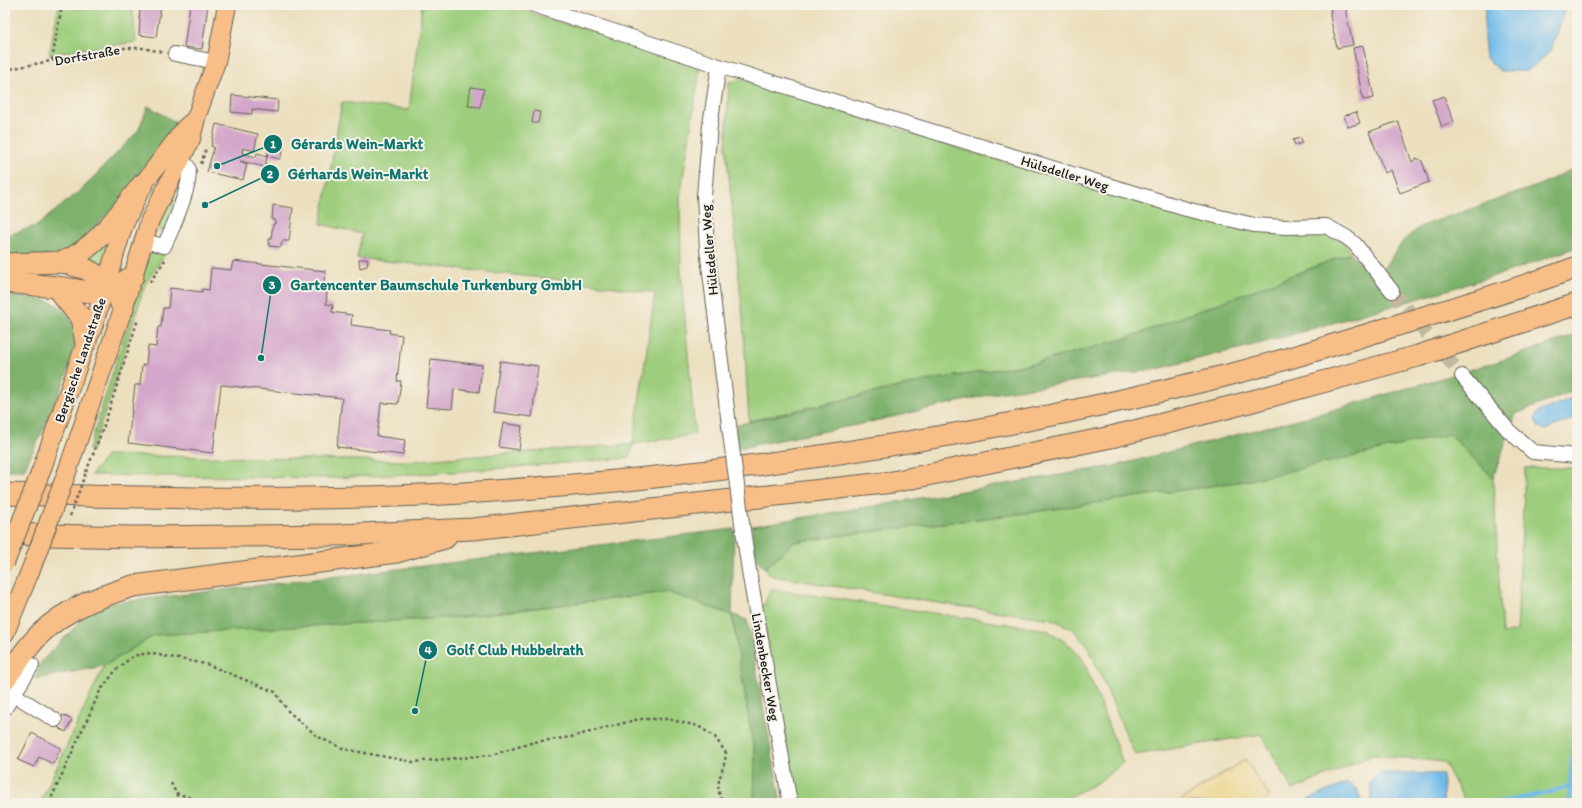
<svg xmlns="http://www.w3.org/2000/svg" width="1582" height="808" font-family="Itim,sans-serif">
  <rect width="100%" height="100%" fill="#f7f3e8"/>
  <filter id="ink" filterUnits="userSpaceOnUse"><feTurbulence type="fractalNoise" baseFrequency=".025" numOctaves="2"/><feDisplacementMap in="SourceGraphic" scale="8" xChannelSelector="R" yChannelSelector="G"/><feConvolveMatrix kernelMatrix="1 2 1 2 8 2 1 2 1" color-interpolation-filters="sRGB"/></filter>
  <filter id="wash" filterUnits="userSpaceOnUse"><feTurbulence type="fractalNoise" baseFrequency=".012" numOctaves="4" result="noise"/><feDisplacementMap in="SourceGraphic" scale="16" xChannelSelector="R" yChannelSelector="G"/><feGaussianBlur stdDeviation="0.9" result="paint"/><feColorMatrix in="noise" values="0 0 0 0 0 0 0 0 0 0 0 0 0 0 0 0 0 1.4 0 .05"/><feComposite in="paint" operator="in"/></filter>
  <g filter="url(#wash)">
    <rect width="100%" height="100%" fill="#ebdfbe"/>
    <g fill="#9ece7d" stroke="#5d754c">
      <path d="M59,5h73l4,37 -87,12z"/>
      <path d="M422,5h91l32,13 41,11 114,39 -20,130 1,76 14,160 -61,10 -5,14 -176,14 -124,6 -238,-3 16,-20 302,6 224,-17 22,-151 -74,-11 -224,-24 5,-24 -41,-10 21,-122 67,8z"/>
      <path d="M742,79l222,71 222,65 142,19 15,7 8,12 -221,84 -94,26 -111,18 -176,40 -6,-102 -17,-173 3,-64z"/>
      <path d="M178,185l3,1 -15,43 -8,3 7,-24z"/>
      <path d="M113,233l-10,37 -17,-12z"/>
      <path d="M154,252l9,2 1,2 -19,28 -34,111 -20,57 -2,-3 60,-193z"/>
      <path d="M1450,434l43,44 9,156 15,-3 8,-163h52v335h-111l-22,-41 -71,-7 -80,35 -32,-56 -126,21 -46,-107 -15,-18 -22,-11 -102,-14 -178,-29 -7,-8 29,-26 57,-8 176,-21 223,-33z"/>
      <path d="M771,589l276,41 24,16 13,16 39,101 -26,20 -40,20h-260l-35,-194z"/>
      <path d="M667,592l65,23 23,141 -1,47h-714l64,-137 51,-31 306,-18z"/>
    </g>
    <g fill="#7eb16c" stroke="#4d6644">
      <path d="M148,106l29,17 -49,72 -62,59 -61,4v-22l33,-11 45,-37 55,-57z"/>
      <path d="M1577,167v80l-73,26 -101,30 -141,40 -105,26 -160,24 -136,31 -127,25 2,-24 189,-44 111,-18 94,-26 221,-84 38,40 -7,-23 22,-30 17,-14 116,-40z"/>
      <path d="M5,296c13,1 43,2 54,10 9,7 16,19 16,31 -3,41 -34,95 -51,133h-19z"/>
      <path d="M1577,334v55l-61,25 -23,64 -43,-44 -200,46 -223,33 -176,21 -57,8 -29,26 -11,-11 -2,-31 362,-60 212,-54 177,-52z"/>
      <path d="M734,529l-2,85 15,6 34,183h-27l1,-47 -23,-141 -65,-23 -206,25 -306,18 -51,31 -69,13 6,-17 55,-57z"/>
    </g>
    <path fill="#eeda9e" stroke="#857b5d" d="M1245,759l25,38 -9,6h-84z"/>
    <g fill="#71bbea" stroke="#466c83">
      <path d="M1485,5h78l1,7 -13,39 -23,20h-28l-14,-13 -2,-21z"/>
      <path d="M1577,396v21l-32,13 -7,-3 -3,-8 3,-7z"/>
      <path d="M1379,773l64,1v29h-71l-2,-21z"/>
      <path d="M1347,783l10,6 5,14h-62z"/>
    </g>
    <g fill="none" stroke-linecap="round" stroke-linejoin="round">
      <g stroke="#71bbea" stroke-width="4.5">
        <path d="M1500,803l52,-11 18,-6"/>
        <path d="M1569,803l8,-111"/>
      </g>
    </g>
    <g id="blocks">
      <g fill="#d3a6ca">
        <path d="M137,5h24l-5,32 -17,-2 1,-15h-1l1,-10 -3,-1z"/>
        <path d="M190,5h18l-6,44 -18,-2z"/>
        <path d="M1331,5h16l-1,8 7,32 -16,3 -7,-32z"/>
        <path d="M1369,5h32v4z"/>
        <path d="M1363,46l11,52 -11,2 -10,-52z"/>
        <path d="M471,87l13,2 -4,18 -12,-1z"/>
        <path d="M232,95l46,5 -1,12 -25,-3v5l-21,-2z"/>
        <path d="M1444,96l10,26 -12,5 -10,-27z"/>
        <path d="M534,111l6,1 -2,11h-6z"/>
        <path d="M1356,112l4,11 -12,4 -4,-11z"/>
        <path d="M1398,121l14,41 5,-4 5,3 7,21 -29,11 -9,-23 -6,3 -16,-41z"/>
        <path d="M216,124l42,10 -4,17 -11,-3 -1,5 14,4 1,-4 10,3 4,-13 13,4 -4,12 -13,-3 -2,11 -25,-6 7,3 -4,16 -36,-8 7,-25 -3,-1z"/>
        <path d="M1301,138l1,5 -7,2 -2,-5z"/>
        <path d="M273,205l20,3 -4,33h-7l-1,6 -12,-1v-7h2l2,-15h2v-4h-3z"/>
        <path d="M359,259h9l-1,7 -7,2z"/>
        <path d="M233,261l92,10 -2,21h4l-1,12 7,1 -1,7 20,3 -1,10 39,5 -1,3 13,2 -5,46h4l-3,23 -17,-1 -4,33 28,4 -2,15 -66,-8 5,-49 -121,-13 -8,68 -85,-10 7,-58h5l2,-20h4l2,-19 8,1 2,-20h3l2,-19h5l2,-20 32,4v-3l7,1 2,-22 20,2z"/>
        <path d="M431,359l51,6 -3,27 -25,-3 -2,20 -26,-2z"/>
        <path d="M500,361l38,5 -6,51 -39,-5z"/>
        <path d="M503,423l19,3 -3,24 -20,-3z"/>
        <path d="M63,715l9,5 -6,12 -9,-5z"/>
        <path d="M32,733l29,15 -8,16 -14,-7 -5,10 -16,-7z"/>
      </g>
    </g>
  </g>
  <g filter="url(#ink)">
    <use href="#blocks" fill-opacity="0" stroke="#646055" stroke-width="1"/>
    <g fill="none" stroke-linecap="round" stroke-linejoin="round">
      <path stroke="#c2b89e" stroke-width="14" stroke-dasharray="14 7" stroke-linecap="butt" d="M1392,291l70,85"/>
      <g stroke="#646055" stroke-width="16">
        <g id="minor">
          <path d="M534,5l185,61 467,143 68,16 32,2 40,-1 20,11 9,7 37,47"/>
          <path d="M175,54l41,8"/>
          <path d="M719,66l-9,59 -6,71 3,53 23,184"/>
          <path d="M144,241l20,5c7,-14 30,-66 24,-79 -3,-6 -11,-7 -16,-8"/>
          <path d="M1462,376l47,55 24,21 44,4"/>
          <path d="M743,530l7,47 40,226"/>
          <path d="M13,694l42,26"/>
          <path d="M5,708l27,-43"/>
        </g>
      </g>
      <g stroke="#646055" stroke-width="20">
        <g id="major">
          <path d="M41,471l45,-129 6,-12 31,-103 20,-43 43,-57 7,-6"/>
          <path d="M67,472l56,-163 27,-89 41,-81 5,-21 20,-56 11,-57"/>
          <path d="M5,633l28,-69"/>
        </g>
      </g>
      <g stroke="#646055" stroke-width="23">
        <g id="highway">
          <path d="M63,262c36,-15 56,-49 80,-78"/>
          <path d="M5,264l58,-2 23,7 21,12 8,7 8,21"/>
          <path d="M5,282l51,5 41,6 18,-5 18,-12"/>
          <path d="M56,287l25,31 5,24"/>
          <path d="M5,494c158,4 316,8 474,-2 251,-16 501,-55 745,-116 60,-15 119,-34 177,-52 59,-18 118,-35 176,-57"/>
          <path d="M5,534l129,3 205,-2 134,-6 420,-47 218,-45 123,-31 184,-50 159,-52"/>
          <path d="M5,679c11,-15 22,-32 36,-46 26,-25 58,-36 92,-47l264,-34 48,-14"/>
        </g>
      </g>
      <g stroke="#646055" stroke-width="2.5" stroke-dasharray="3 3" stroke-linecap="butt">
        <path d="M52,60l10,-55"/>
        <path d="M5,70l110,-22h27l20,4"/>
        <path d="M201,164l5,-16"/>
        <path d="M150,282l15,-22"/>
        <path d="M86,472l18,-46 34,-107"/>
        <path d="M171,783l10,20"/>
        <path d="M176,793l31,10"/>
        <path d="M51,803l-1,-2 50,-110 16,-21 17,-14 15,-3 58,11 69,28 13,19 30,26 26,12 69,13 79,-7 42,-13 37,-5 68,-18h28l31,7 17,11 11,16c-2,22 -14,28 -3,50"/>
      </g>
      <use href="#minor" stroke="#fff" stroke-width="14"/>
      <use href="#major" stroke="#f7be87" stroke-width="18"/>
      <use href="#highway" stroke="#f7be87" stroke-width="21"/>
      <g stroke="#646055" stroke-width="16" stroke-linecap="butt">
        <path id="minor-bridge" d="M730,433l13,97"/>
      </g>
      <g stroke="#646055" stroke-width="20" stroke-linecap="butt">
        <g id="major-bridge">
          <path d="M5,563l36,-92"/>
          <path d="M33,564l34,-92"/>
        </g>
      </g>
      <path stroke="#646055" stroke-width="2.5" stroke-dasharray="3 3" stroke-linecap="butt" d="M70,516l16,-44"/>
      <use href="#minor-bridge" stroke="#fff" stroke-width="14"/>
      <use href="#major-bridge" stroke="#f7be87" stroke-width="18"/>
    </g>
  </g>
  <g text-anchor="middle" stroke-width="4" stroke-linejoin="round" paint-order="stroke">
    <g font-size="14" fill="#1c1c1c" stroke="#f7f3e8">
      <text transform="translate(87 55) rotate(-10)" y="5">Dorfstraße</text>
      <text transform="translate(1065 173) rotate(17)" y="5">Hülsdeller Weg</text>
      <text transform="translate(709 250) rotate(-95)" y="5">Hülsdeller Weg</text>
      <text transform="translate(80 360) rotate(-71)" y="5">Bergische Landstraße</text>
      <text transform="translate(766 667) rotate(80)" y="5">Lindenbecker Weg</text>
    </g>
  </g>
  <path fill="none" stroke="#0f766e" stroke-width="1.5" d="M217 166L273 144M205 205L270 174M261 358L272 285M415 711L428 650"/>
  <g fill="#0f766e" stroke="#f7f3e8" stroke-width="1.5">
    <circle cx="217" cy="166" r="4"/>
    <circle cx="205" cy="205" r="4"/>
    <circle cx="261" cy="358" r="4"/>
    <circle cx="415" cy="711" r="4"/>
    <circle cx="273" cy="144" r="10"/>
    <circle cx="270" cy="174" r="10"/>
    <circle cx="272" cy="285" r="10"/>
    <circle cx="428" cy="650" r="10"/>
  </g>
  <g font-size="12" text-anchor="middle" font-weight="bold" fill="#fff">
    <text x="273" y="148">1</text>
    <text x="270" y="178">2</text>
    <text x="272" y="289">3</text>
    <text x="428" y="654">4</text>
  </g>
  <g font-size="15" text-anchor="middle" font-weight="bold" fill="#0f766e" stroke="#f7f3e8" stroke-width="4" stroke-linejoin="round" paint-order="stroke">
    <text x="357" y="149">Gérards Wein-Markt</text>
    <text x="358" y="179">Gérhards Wein-Markt</text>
    <text x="436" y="290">Gartencenter Baumschule Turkenburg GmbH</text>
    <text x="515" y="655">Golf Club Hubbelrath</text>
  </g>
  <rect width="1582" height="808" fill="none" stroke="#f7f3e8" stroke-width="20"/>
</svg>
